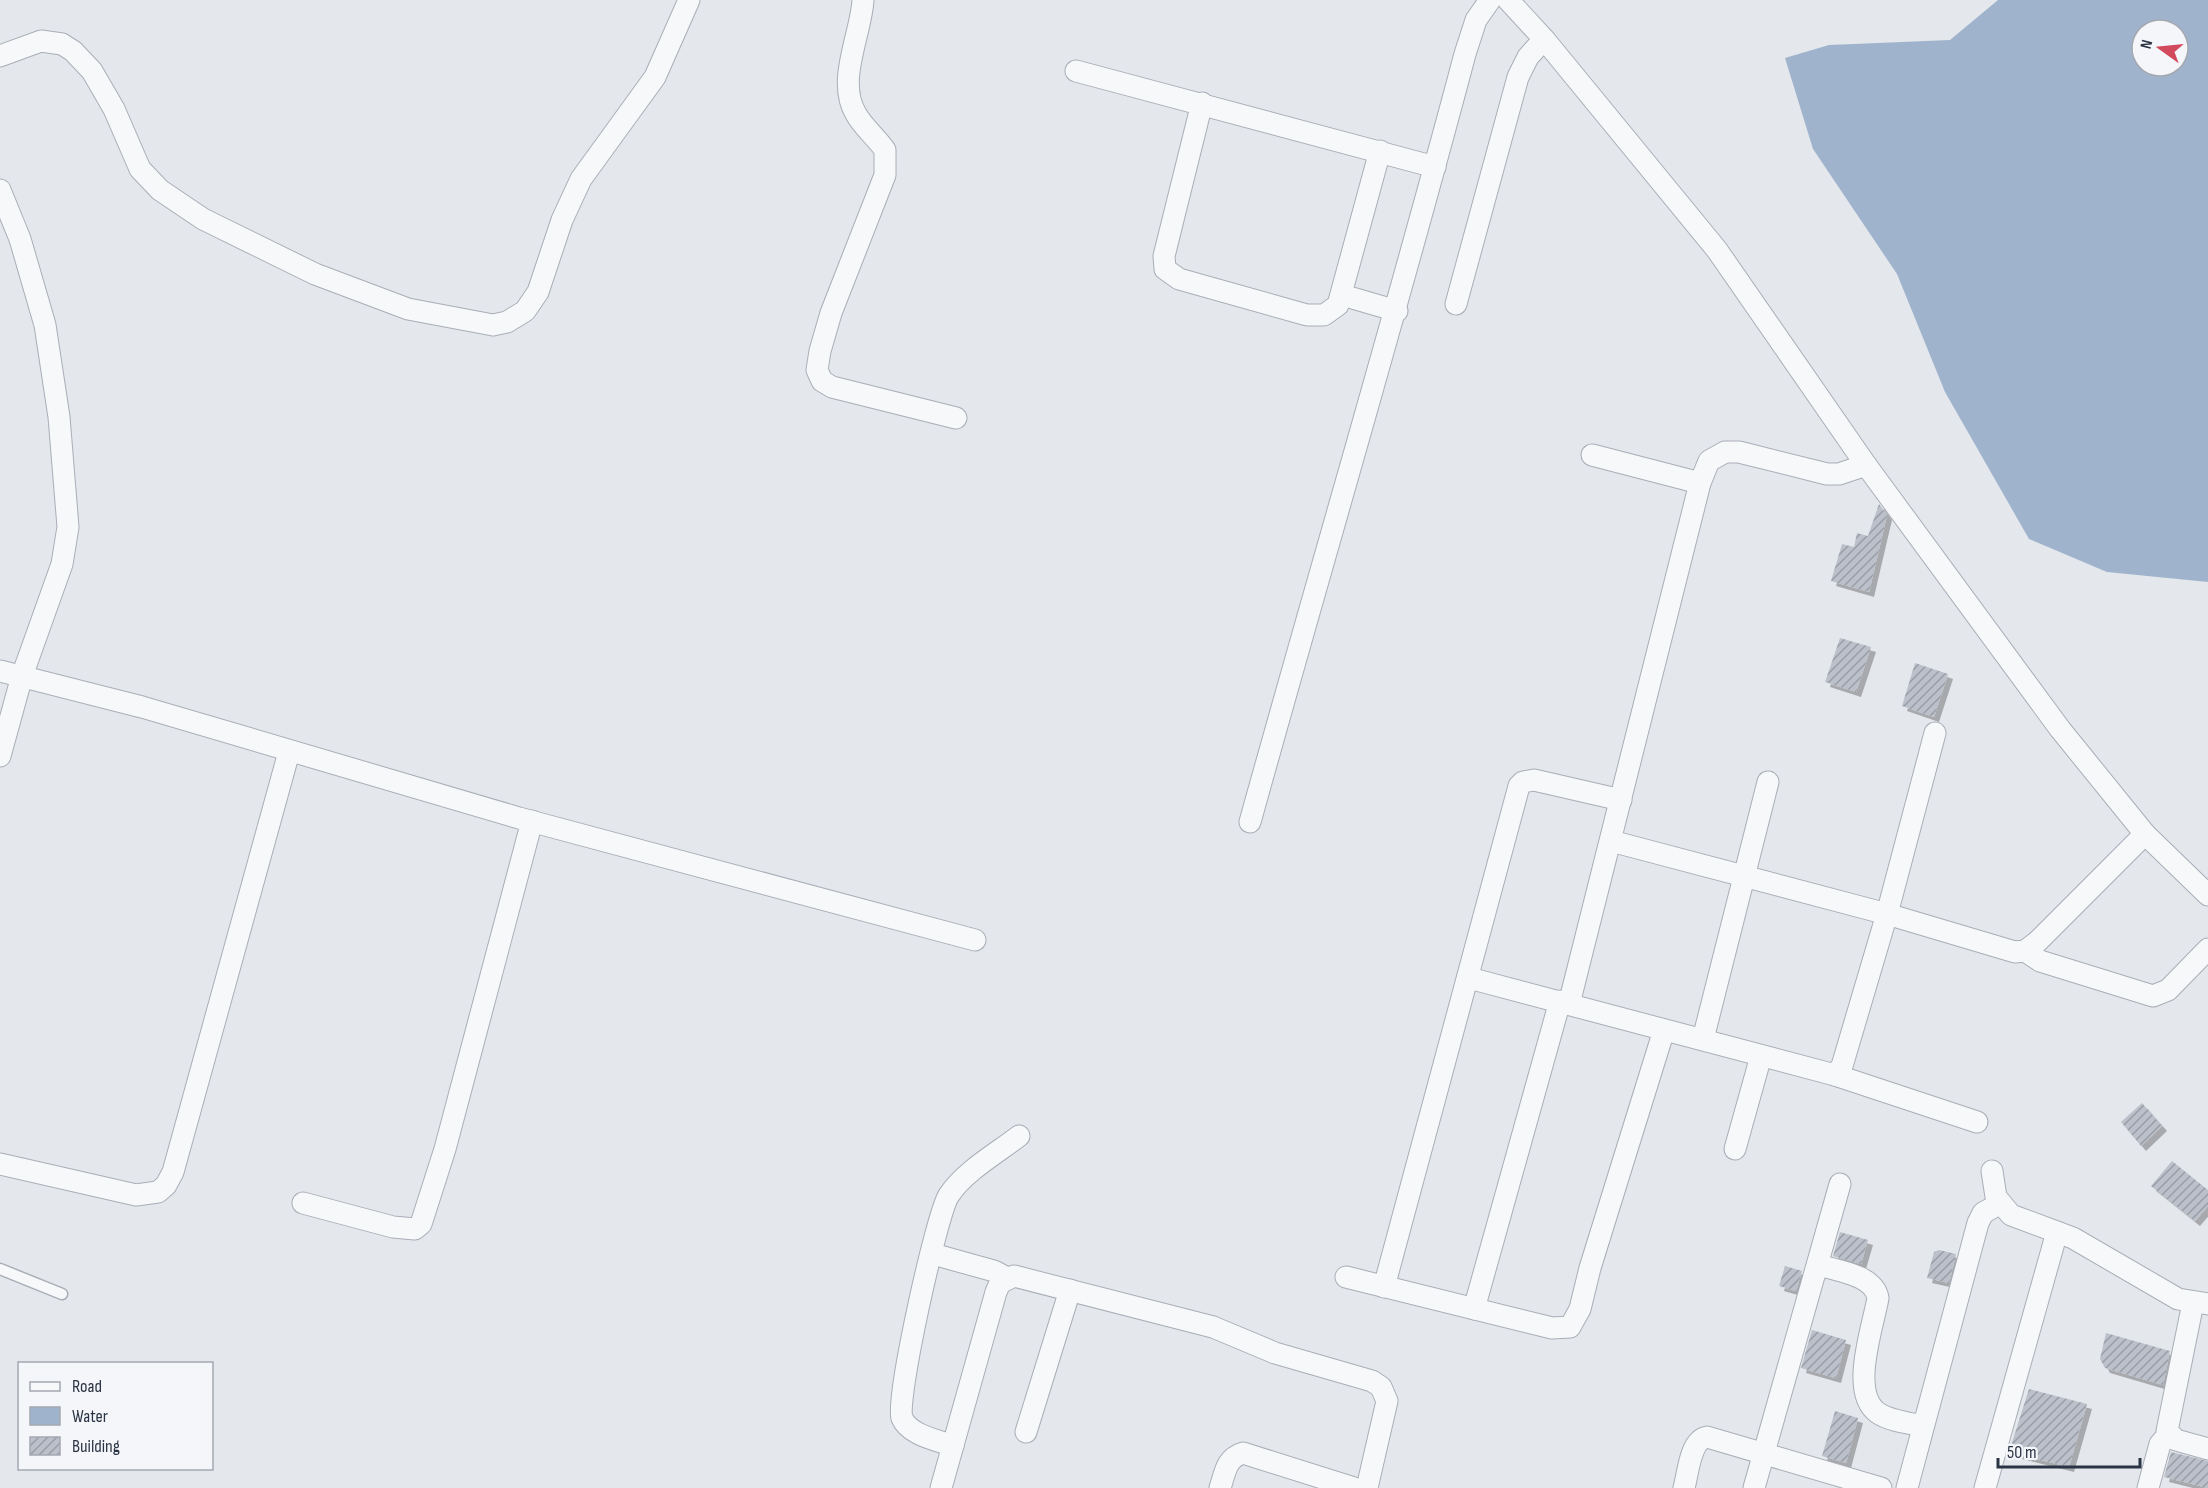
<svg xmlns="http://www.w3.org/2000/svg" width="2208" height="1488" font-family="'Sofia Sans Condensed',sans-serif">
  <defs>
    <pattern id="building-hatch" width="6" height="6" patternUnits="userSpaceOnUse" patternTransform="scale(1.5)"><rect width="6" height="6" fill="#bbc0ca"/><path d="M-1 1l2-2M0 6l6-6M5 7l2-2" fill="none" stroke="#989da6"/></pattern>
    <filter id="shadow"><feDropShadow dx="5" dy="5" stdDeviation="0" flood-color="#0004"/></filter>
  </defs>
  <rect width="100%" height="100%" fill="#e4e7ec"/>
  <path fill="#9fb4cc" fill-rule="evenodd" d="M1998,0h210v582l-101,-10 -78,-33 -84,-147 -48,-118 -84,-125 -28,-91 44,-13 121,-5zM2142,30h36v36h-36z"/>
  <g fill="url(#building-hatch)" filter="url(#shadow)">
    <path d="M1879,504l8,11 -18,77 -38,-11 11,-37 12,3 3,-14 11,3z"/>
    <path d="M1840,638l31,9 -15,45 -31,-10z"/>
    <path d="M1915,663l33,11 -14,43 -32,-11z"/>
    <path d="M2142,1103l20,23 -21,20 -20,-24z"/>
    <path d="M2172,1161l36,29v16l-13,15 -44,-35z"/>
    <path d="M1840,1232l28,8 -7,24 -28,-8z"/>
    <path d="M1939,1250l17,4 -7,29 -22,-5 7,-26z"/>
    <path d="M1785,1266l17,5 -6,20 -17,-5z"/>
    <path d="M1812,1330l34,10 -10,38 -35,-10z"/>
    <path d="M2106,1333l64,18 -7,34 -58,-17 -5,-9z"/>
    <path d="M2029,1389l58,15 -18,63 -60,-15z"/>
    <path d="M1835,1411l23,7 -12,45 -24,-7z"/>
    <path d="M2171,1452l37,9v27l-44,-11z"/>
  </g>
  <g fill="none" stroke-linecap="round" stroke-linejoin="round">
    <g stroke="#a9aeb7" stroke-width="13">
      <path id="service" d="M0,1269l62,25"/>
    </g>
    <g stroke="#a9aeb7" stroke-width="23">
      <g id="minor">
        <path d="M863,0c-2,35 -27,81 -7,114 7,13 21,24 29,36v25l-54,138 -11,38 -3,19 5,11 10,6 124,31"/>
        <path d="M1508,0l36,39 173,211 149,215 194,264 85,105 63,61"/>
        <path d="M0,56l41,-15 21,3 11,7 19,20 22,38 26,60 20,21 43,29 112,55 93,35 85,16 14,-3 18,-11 13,-19 24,-72 19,-41 74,-102 34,-77"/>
        <path d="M1076,71l359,96"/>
        <path d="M1202,103l-38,153 1,13 14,10 128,36h17l14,-10 42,-154"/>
        <path d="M0,190l20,49 25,86 14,92 9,110 -6,37 -40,112 -22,80"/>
        <path d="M1342,295l55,16"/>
        <path d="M1456,304l62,-227 10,-20 16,-18"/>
        <path d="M1592,455l108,28"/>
        <path d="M0,671l142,36 377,111 456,122"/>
        <path d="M1250,822c71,-256 147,-511 215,-768l11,-34 14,-20"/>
        <path d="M1611,841l276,73 128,38 10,-1 12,-9 108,-108"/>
        <path d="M2025,951l15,10 113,35 15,-6 40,-41"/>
        <path d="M1469,978l366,97 7,-9 45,-152 48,-181"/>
        <path d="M1569,1004l131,-521 9,-22 16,-9h14l88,22h12l27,-9"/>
        <path d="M1703,1039l65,-257"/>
        <path d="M1835,1075l142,47"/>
        <path d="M1735,1149l26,-93"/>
        <path d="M0,1164l136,31 22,-3 8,-7 7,-13 116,-420"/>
        <path d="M1992,1171l4,26 15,18 62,23 105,61 30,5"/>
        <path d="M303,1203l90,24 22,2 6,-5 24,-75 87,-328"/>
        <path d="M933,1254l61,17 13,7"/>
        <path d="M1819,1265c19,6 55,10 59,33 -5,29 -29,95 0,115 12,8 31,10 45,13"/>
        <path d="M1346,1277l206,51 18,-1 10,-18 10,-41 74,-238"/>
        <path d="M1384,1287l135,-501 4,-4 11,-2 87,20"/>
        <path d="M2193,1303l-26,128 9,9 32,9"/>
        <path d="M1474,1309l86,-308"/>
        <path d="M1026,1432l44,-142"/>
        <path d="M953,1446c-16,-6 -44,-11 -51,-28 -7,-16 35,-206 47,-223 16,-24 48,-42 70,-59"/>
        <path d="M941,1488l55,-196 4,-9 14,-7 199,51 62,26 97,28 9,6 6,14 -20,87"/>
        <path d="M1220,1488c5,-15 6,-30 23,-35l111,35"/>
        <path d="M1684,1488c4,-14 6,-48 23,-51l174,51"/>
        <path d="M1754,1488l86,-304"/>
        <path d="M1907,1488l71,-265 5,-10 16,-9"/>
        <path d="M1985,1488l72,-256"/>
        <path d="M2148,1488l12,-44 9,-10"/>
      </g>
    </g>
    <use href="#service" stroke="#f7f8fa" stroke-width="10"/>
    <use href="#minor" stroke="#f7f8fa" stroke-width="21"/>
  </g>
  <rect x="18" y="1362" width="195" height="108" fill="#f4f6f9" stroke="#a4a8b1" stroke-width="1.5"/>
  <rect x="30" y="1382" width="30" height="9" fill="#f7f8fa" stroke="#a4a8b1" stroke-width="1.5"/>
  <text x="72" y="1392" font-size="18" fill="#2b3445">Road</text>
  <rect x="30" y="1407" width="30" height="18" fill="#9fb4cc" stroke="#a4a8b1" stroke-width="1.5"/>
  <text x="72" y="1422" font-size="18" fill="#2b3445">Water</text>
  <rect x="30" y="1437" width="30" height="18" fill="url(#building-hatch)" stroke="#a4a8b1" stroke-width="1.5"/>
  <text x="72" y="1452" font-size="18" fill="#2b3445">Building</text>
  <g transform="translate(2160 48) rotate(285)"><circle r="28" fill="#f4f6f9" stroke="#a4a8b1" stroke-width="1.5"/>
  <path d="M0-4.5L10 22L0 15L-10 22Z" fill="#d1495b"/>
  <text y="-9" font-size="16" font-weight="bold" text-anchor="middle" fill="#2b3445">N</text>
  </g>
  <path d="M1998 1458v9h142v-9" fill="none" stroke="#2b3445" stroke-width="3"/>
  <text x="2007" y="1458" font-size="18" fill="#2b3445" stroke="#f4f6f9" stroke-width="4.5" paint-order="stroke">50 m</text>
</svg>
